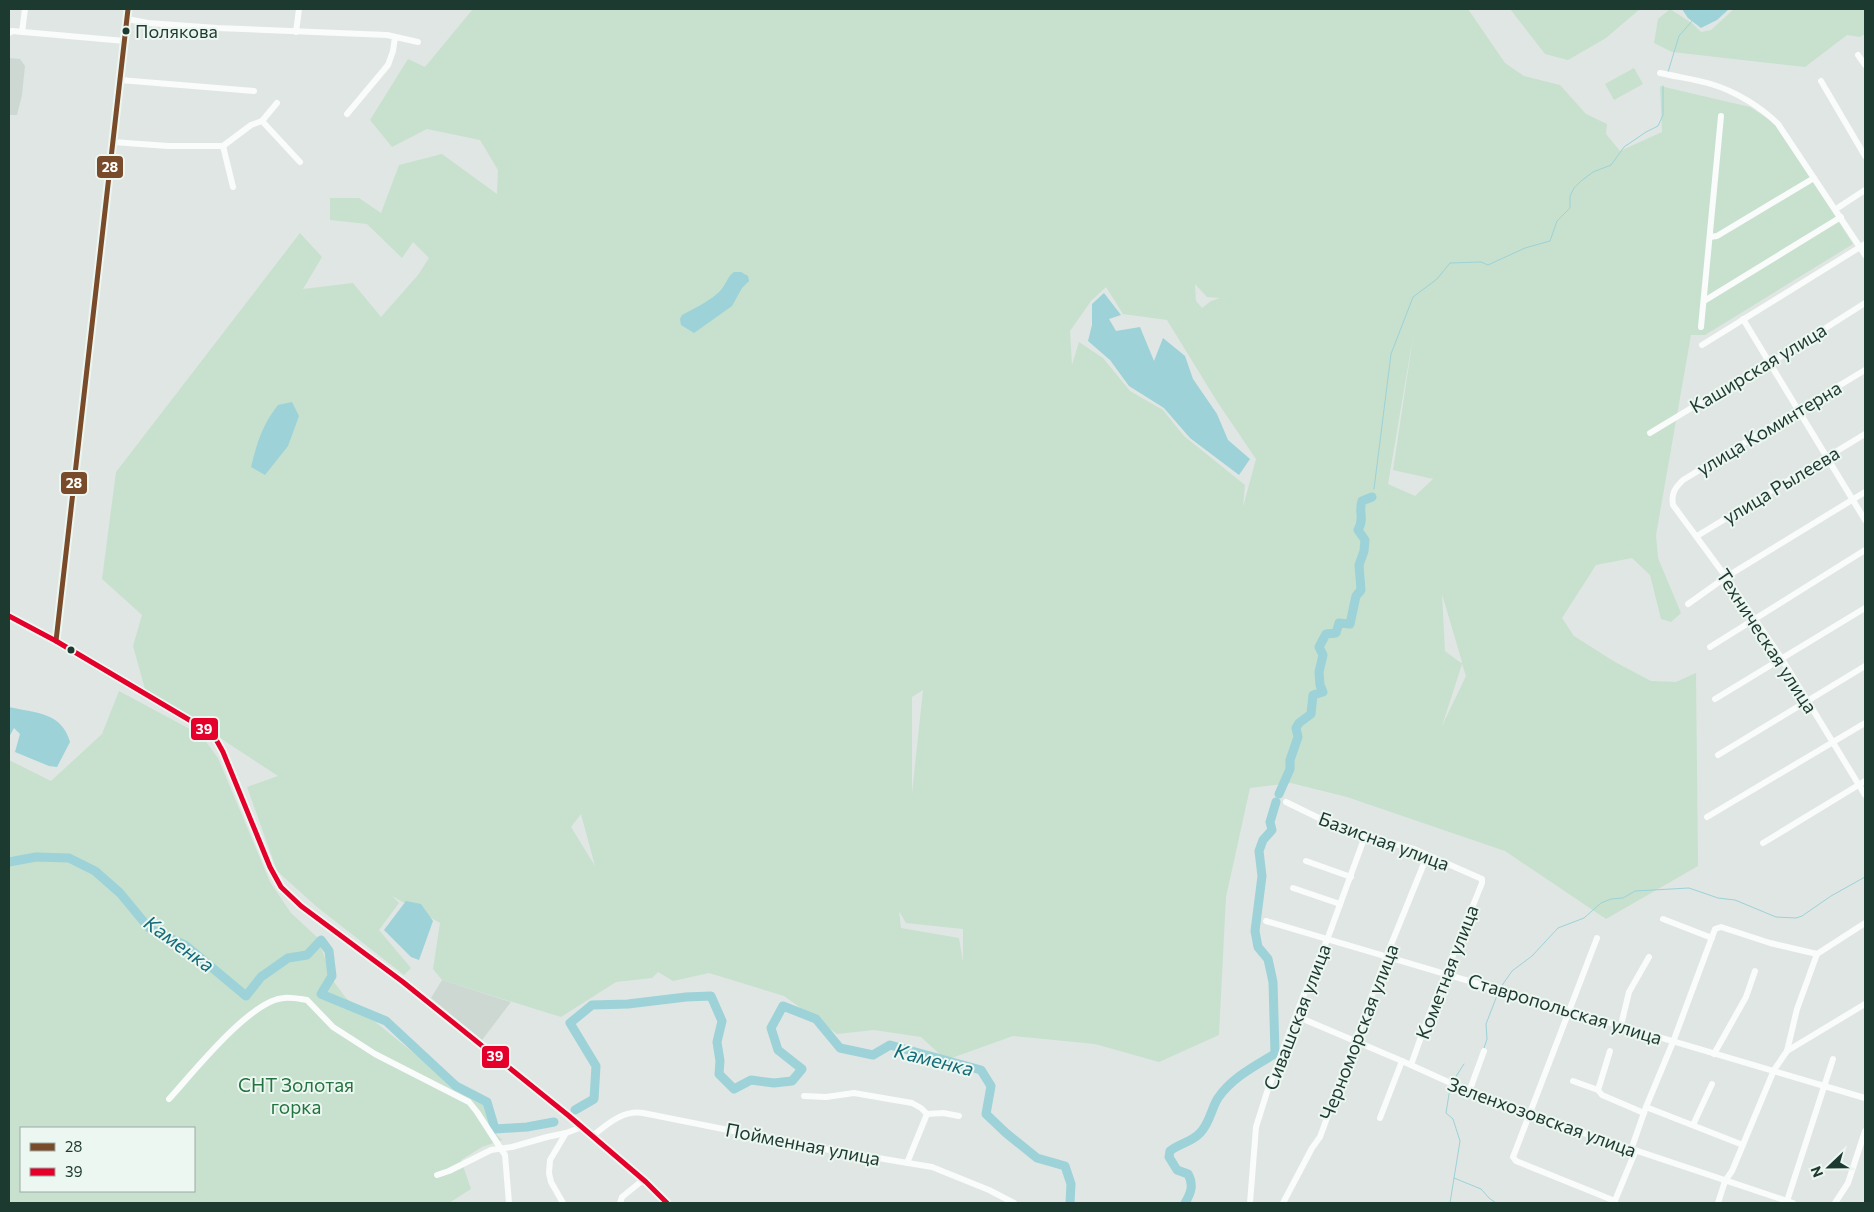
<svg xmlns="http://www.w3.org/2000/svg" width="1874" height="1212" font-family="Commissioner,sans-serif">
  <rect width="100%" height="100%" fill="#e0e6e3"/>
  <g fill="#cdd8d3">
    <path d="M9,58l11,1 5,7 -3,29 -5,20h-8z"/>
    <path d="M442,980l69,22 -29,38 -51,-42z"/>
  </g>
  <g fill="#c7e1ce" fill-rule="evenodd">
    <path d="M473,9h995l37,54 19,13 36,9 26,29 21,10 -1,10 14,17 42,-19 -2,-46 90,21 26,17 77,120 -148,91h-14l-35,200 2,23 23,55 -10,9 -10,-3 -11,-44 -18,-17 -36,7 -34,53 12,18 41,26 36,19 25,1 20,-9 2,193 -92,53 -101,-68 -158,-54 -56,-14 -41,5 -24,109 -7,138 -60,27 -64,-18 -82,-8 -67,24 -25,-23 -47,-7 -37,4 -53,-38 -75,-23 -36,8 -15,-9 -6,6 -36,4 -55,35 -119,-37 -9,-11 7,-46 -48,-27 7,7 -20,27 32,38 -7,7 -87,-68 -40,-36 -30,-84 31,-11 -133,-87 -12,-43 9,-31 -40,-36 14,-107 184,-239 22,24 -19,32 50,-6 28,34 37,-42 11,-17 -16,-16 -11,16 -35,-34 -37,-4v-22h29l22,15 18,-48 43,-11 55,40 1,-24 -18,-30 -53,-11 -35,18 -22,-27 38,-61 17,8zM1195,284l12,13 13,1 -9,3 -9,7 -6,-7zM1106,287l17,27 44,6 51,83 38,56 -13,48 2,-22 -61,-49 -21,-26 -33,-19 -27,-33 -24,-16 -7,23 -2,-34 21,-30zM1414,331l-21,139 40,9 -18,17 -27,-12zM1442,594l20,68 -1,1 -16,-12zM1462,664l4,12 -24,50zM923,690l-11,103v-96zM581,814l14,52 -24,-39zM899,911l7,12 57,6v33l-4,-24 -58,-10z"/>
    <path d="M1510,9h130l-34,29 -38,22 -23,-6z"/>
    <path d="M1670,9l23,15 8,8 10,-2 23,-21h131v25l-5,3 -13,-2 -42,32 -133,-15 -18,-9 4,-24z"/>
    <path d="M1634,68l9,16 -29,16 -9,-16z"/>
    <path d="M119,691l82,44 17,23 52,124 21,31 27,25 -13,14 -19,4 -27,20 -14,16 -58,-50 -36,-16 -30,-36 -25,-22 -27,-12 -35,-1 -25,4v-99l42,21 51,-47z"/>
    <path d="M37,861l31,1 26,13 23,20 30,35 36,18 62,52 18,-21 26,-19 19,-3 12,-12 14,37 12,16 81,66 62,39 6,30 7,7 -20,7 -21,13 10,29 -22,14h-440v-338zM21,1128h173v63h-173z"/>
  </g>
  <g fill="#9cd2d8">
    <path d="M1682,9h47l-12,11 -16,8 -13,-10z"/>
    <path d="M734,272h7l7,4 1,5 -7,7 -10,18 -38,27 -13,-8 -1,-6 2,-4c10,-5 31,-16 38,-24 6,-6 7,-14 14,-19z"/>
    <path d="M1104,293l17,22 -12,4 7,12 24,-4 14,34 9,-23 22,18 8,23 24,35 11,26 22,19 -11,16 -49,-37 -26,-30 -35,-22 -19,-26 -22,-19 4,-16v-21z"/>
    <path d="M292,402l7,14 -11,30 -23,29 -14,-8c6,-25 12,-43 27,-62z"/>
    <path d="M9,707c26,6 53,5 61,35l-13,25 -8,-1 -34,-14 5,-18 -6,-6 -5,9z"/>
    <path d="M406,901l15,3 12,17 -14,39 -8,-3 -27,-27z"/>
  </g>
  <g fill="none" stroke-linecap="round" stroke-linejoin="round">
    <g stroke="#9cd2d8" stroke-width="1">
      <path d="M1668,72l11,-36 14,-16"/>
      <path d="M1374,489l17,-135 22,-57 24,-18 13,-16 31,-1 7,3 37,-17 25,-7 7,-20 13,-13v-12l4,-8 7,-7 12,-9 18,-7 13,-18 22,-15 12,-6 5,-11v-29"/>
      <path d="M1501,987l11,-16 20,-15 26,-28 26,-10 17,-15 10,-4 12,-1 12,-7 54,-3 29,10 17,2 41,17 20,1 6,-2 29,-20 34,-19"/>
      <path d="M1484,1048l3,-9 -1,-15 12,-31"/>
      <path d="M1453,1081l11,-17"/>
      <path d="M1450,1088l-4,25 7,6 7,22 -10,62"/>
      <path d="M1454,1178l27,11 8,9 7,5"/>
    </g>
    <g stroke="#9cd2d8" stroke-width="9">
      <path d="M1279,794l11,-25v-9l8,-23 -2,-9 3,-5 12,-9 2,-19 10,-3 -3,-7 -1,-13 4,-17 -4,-8 7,-13 10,-1 3,-10 11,1 6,-28 5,-6 -2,-25 5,-14 1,-11 -7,-10c7,-11 0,-18 4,-29l10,-4"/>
      <path d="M9,862l27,-5 33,1 26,13 25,22 29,35 36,17 61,51 15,-19 27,-19 19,-3 14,-15 8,11 3,25 -11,18 65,27 70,65 31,16 8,27 32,-2 27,-5"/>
      <path d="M1275,1053l-2,-71 -5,-23 -10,-12 -3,-16 7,-55 -3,-25 4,-11 9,-10 -2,-8 6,-20"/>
      <path d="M575,1110l19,-11 2,-33 -26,-43 22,-18 36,-1 58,-7 25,-1 11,25 -5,21 3,19 -1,13 15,15 17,-9 23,3 18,-2 10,-12 -24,-19 -7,-22 12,-22 33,13 24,29 33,7 17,-10 91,25 10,16 -5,28 20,19 31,25 28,8 6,18 -1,19"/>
      <path d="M1185,1203c6,-10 9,-18 3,-29l-11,-4 -8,-13 1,-6c10,-8 22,-9 30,-18 10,-10 11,-24 18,-35 14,-20 35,-31 55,-43"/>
    </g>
    <g stroke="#fafbfb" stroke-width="6">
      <path d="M127,19l21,4 69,5 170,7 31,7"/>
      <path d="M22,32l3,-23"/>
      <path d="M296,32l3,-23"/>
      <path d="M9,33l3,-2 113,10"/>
      <path d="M1858,55l7,10"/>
      <path d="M1660,73c17,4 35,6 51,11 24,7 50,23 67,40l87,131"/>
      <path d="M120,80l134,11"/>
      <path d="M1821,81l44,75"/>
      <path d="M347,114l41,-49 5,-14 2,-14"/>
      <path d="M262,121l38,41"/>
      <path d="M262,121l15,-18"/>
      <path d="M113,142l55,4h55l28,-21 11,-4"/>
      <path d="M223,146l10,41"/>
      <path d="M1836,209l29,-19"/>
      <path d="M1710,237l7,-1 97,-58"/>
      <path d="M1704,301l137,-84"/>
      <path d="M1743,319l122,201"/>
      <path d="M1701,327l20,-211"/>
      <path d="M1702,345l163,-101"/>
      <path d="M1865,370l-182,110c-8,8 -12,13 -10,25l53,72 56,82 83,136"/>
      <path d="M1650,433l43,-26 76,-43 96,-61"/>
      <path d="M1697,536l168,-102"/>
      <path d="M1688,604l38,-27 139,-85"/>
      <path d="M9,616l47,25 157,93 10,18 47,115 11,20 20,19 102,76 166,134 77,66 21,21"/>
      <path d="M56,641l72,-632"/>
      <path d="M1710,647l155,-97"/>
      <path d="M1715,699l150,-91"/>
      <path d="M1718,755l147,-89"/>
      <path d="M1286,802l41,20 38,14 49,13 68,30v4l-55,137 -16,45"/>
      <path d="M1707,817l158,-94"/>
      <path d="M1763,843l102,-62"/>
      <path d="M1306,861l45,16"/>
      <path d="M1293,888l47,16"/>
      <path d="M1663,919l49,19"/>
      <path d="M1266,921l599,177"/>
      <path d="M1597,938l-84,219 3,4 99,40"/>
      <path d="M1296,1016l106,45 95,43 296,99"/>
      <path d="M1621,1025l8,-33 20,-35"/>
      <path d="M1787,1051l78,-47"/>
      <path d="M1714,1054l32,-57 9,-26"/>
      <path d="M1573,1081l25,9 4,5 42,18"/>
      <path d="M1598,1090l12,-39"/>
      <path d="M1469,1092l15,-41"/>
      <path d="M804,1096l22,1 28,-4 58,10 9,5 6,6 16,-1 16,3"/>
      <path d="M169,1099c23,-25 81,-99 115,-101 7,-1 16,1 23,2l26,27 42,27 94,48 8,10 28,43 4,48"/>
      <path d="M1646,1107l97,38"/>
      <path d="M1380,1118l22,-57"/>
      <path d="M1693,1125l19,-41"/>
      <path d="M592,1136c16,-12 30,-26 51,-23l181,36 108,18 57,23 25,13"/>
      <path d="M1631,1150l15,-43 27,-65 42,-113 6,-2 49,16 47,11"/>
      <path d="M907,1163l20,-49"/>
      <path d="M437,1175l12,-4 42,-21 21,-3 35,-10 19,-4"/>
      <path d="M1787,1201l46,-142"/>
      <path d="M563,1203l-12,-21 -2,-9 1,-13 16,-27 16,-6"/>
      <path d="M620,1203l2,-6 21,-17"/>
      <path d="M1250,1203l6,-76 11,-35 35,-93 25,-59 38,-104"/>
      <path d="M1283,1203l29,-55 8,-11 66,-180 41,-101"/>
      <path d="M1614,1203l21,-51"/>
      <path d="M1718,1203l7,-22 7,-10 42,-101 13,-19 10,-42 20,-55 48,-31"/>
      <path d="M1835,1203l13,-20 17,-52"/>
    </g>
    <g stroke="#edf7f1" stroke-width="9">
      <path id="bus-1" d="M56,641l72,-632"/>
    </g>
    <g stroke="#edf7f1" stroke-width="9">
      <path id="bus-2" d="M9,616l47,25 157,93 10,18 47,115 11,20 20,19 102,76 166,134 77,66 21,21"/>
    </g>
    <use href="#bus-1" stroke="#7a4b2a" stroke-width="5"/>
    <use href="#bus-2" stroke="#e4002b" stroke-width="5"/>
  </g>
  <g fill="#1d3a31" stroke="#edf7f1" stroke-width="2">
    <circle cx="126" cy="31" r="4.5"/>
    <circle cx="71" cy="650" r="4.5"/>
  </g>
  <g text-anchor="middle" stroke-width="4" stroke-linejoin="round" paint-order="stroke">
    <g font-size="18" fill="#1d3a31" stroke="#edf7f1" text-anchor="start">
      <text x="135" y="38">Полякова</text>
    </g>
    <g font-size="19" fill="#1d3a31" stroke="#edf7f1">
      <text transform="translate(1758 368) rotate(-31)" y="7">Каширская улица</text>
      <text transform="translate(1769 428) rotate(-31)" y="7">улица Коминтерна</text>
      <text transform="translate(1781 485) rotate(-31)" y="7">улица Рылеева</text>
      <text transform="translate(1767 641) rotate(57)" y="7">Техническая улица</text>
      <text transform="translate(1384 841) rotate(20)" y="7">Базисная улица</text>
      <text transform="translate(1447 972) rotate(-69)" y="7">Кометная улица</text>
      <text transform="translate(1565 1009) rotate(17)" y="7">Ставропольская улица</text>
      <text transform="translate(1297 1017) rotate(-69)" y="7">Сивашская улица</text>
      <text transform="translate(1359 1032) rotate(-69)" y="7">Черноморская улица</text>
      <text transform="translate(1542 1117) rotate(20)" y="7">Зеленхозовская улица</text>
      <text transform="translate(803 1144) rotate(11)" y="7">Пойменная улица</text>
    </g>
    <g font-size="19" fill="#257340" stroke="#edf7f1">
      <text x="296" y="1092">СНТ Золотая<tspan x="296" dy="22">горка</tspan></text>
    </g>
    <g font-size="20" font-style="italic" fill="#146c79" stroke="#edf7f1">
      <text transform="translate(179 944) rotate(36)" y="7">Каменка</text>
      <text transform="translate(934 1060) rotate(14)" y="7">Каменка</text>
    </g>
  </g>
  <g stroke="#edf7f1" stroke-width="2">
    <rect x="96" y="155" width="28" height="24" rx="5" fill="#7a4b2a"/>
    <rect x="60" y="471" width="28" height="24" rx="5" fill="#7a4b2a"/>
    <rect x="190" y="717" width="29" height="24" rx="5" fill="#e4002b"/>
    <rect x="481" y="1045" width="29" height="24" rx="5" fill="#e4002b"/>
  </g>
  <g font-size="14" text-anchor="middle" font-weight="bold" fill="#fff">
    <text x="110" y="172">28</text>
    <text x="74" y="488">28</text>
    <text x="204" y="734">39</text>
    <text x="495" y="1061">39</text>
  </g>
  <rect width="1874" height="1212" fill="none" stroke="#1d3a31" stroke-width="20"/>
  <rect x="20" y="1127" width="175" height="65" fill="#edf7f1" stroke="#9aaba4"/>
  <rect x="30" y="1143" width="25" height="8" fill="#7a4b2a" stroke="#9aaba4"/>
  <text x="65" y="1152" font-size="15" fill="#1d3a31">28</text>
  <rect x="30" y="1168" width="25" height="8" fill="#e4002b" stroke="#9aaba4"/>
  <text x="65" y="1177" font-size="15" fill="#1d3a31">39</text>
  <g transform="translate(1829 1167) rotate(248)" stroke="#edf7f1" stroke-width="4" paint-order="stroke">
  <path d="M0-4L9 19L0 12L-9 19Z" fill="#1d3a31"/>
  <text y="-8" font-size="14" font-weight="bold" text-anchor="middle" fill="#1d3a31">N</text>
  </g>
</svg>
